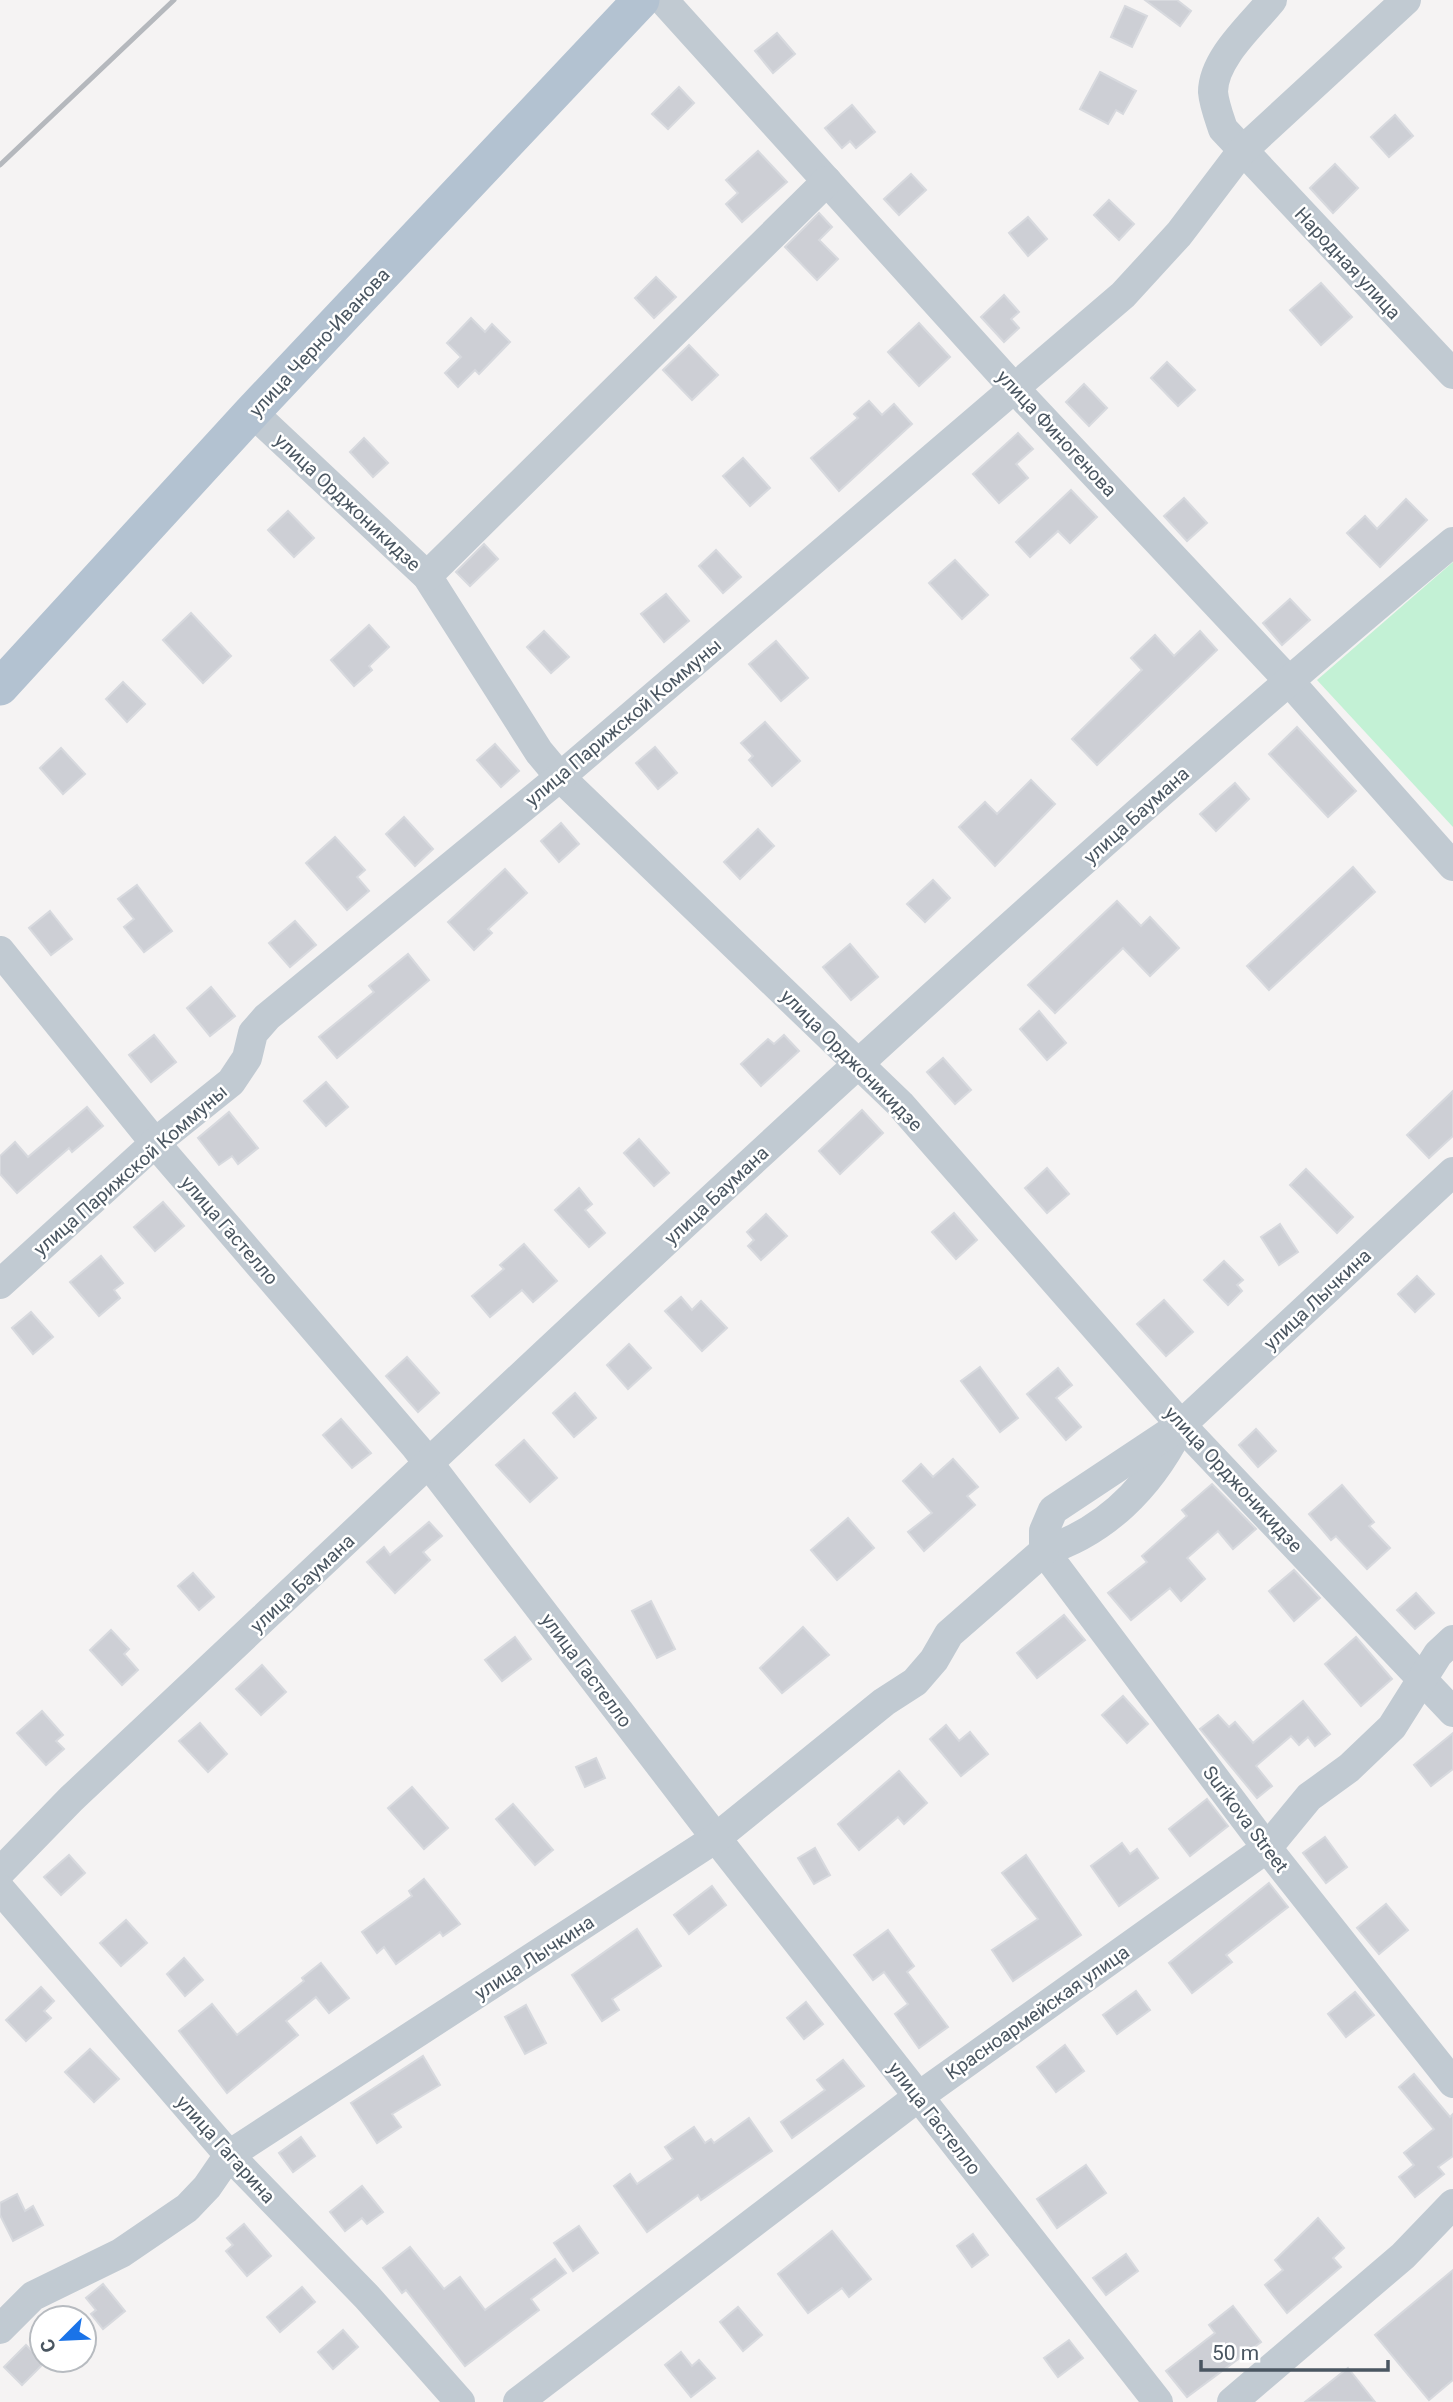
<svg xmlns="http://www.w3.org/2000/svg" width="1453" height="2402" font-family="Roboto,sans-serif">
  <rect width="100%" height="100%" fill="#f5f3f3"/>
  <path fill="#c3f1d5" d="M1453,562v265l-136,-147z"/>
  <g fill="#cdcfd5" stroke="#d7d9de" stroke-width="2">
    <path d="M1145,0h32l14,11 -11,15z"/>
    <path d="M1125,6l22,10 -15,31 -21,-10z"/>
    <path d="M777,33l18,21 -22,19 -18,-22z"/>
    <path d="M1100,72l36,19 -13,23 -7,-4 -8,14 -28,-15z"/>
    <path d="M679,87l15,16 -26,26 -16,-15z"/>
    <path d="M852,105l23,27 -19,16 -6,-7 -8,7 -17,-20z"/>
    <path d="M1395,115l18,21 -24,21 -18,-20z"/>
    <path d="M758,151l29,31 -45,40 -16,-18 12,-11 -12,-13z"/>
    <path d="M1335,164l23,24 -25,25 -23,-25z"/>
    <path d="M911,174l15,16 -27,25 -15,-16z"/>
    <path d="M1109,200l25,24 -15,16 -25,-25z"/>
    <path d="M819,213l13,14 -13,13 19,19 -21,21 -32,-33z"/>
    <path d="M1028,217l19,22 -19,17 -19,-23z"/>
    <path d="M656,277l20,20 -22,21 -19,-20z"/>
    <path d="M1321,283l31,34 -31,28 -31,-35z"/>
    <path d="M1004,295l15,17 -8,7 8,9 -15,14 -23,-25z"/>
    <path d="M471,318l14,14 7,-8 18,18 -31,32 -4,-4 -17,17 -13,-14 16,-16 -14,-14z"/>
    <path d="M919,323l31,34 -31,29 -31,-34z"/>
    <path d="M689,345l29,30 -26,25 -29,-30z"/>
    <path d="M1167,362l28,28 -17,16 -27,-28z"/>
    <path d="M1084,384l23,24 -18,18 -23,-24z"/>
    <path d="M869,401l13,14 12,-11 18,20 -73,67 -28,-33 47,-40 -4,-4z"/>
    <path d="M1018,433l15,16 -17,15 12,14 -29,25 -26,-29z"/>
    <path d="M364,438l24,25 -15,14 -23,-25z"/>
    <path d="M743,458l27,30 -20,18 -27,-30z"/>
    <path d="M1071,490l26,27 -27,26 -12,-12 -28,26 -14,-15z"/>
    <path d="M1184,498l23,25 -20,18 -23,-25z"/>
    <path d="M1406,499l21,21 -47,47 -33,-34 18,-17 12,13z"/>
    <path d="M288,511l26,27 -20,19 -26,-27z"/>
    <path d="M484,544l14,15 -28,27 -14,-14z"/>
    <path d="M716,550l25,27 -18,16 -24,-27z"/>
    <path d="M955,560l33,35 -26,24 -33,-36z"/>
    <path d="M666,594l23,27 -25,21 -23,-28z"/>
    <path d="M1290,599l20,21 -28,25 -19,-22z"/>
    <path d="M191,613l40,43 -28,27 -40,-43z"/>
    <path d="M369,625l20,22 -20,19 3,4 -18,16 -23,-26z"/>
    <path d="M544,631l25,26 -18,16 -24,-26z"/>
    <path d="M1200,631l17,19 -120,115 -25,-26 70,-69 -11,-12 24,-23 19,21z"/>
    <path d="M776,641l32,37 -27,23 -32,-37z"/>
    <path d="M123,682l22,22 -18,18 -21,-23z"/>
    <path d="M765,722l35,39 -28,25 -23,-26 4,-4 -12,-13z"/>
    <path d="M1297,727l59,64 -28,26 -59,-63z"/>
    <path d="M495,744l24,27 -18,16 -24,-27z"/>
    <path d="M655,747l22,26 -19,16 -22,-26z"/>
    <path d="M61,748l24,26 -22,20 -23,-26z"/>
    <path d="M1031,780l24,24 -60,62 -36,-39 26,-25 12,12z"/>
    <path d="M1235,783l14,16 -33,32 -16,-17z"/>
    <path d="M404,817l29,32 -18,17 -29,-32z"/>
    <path d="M561,823l18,21 -20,18 -18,-21z"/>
    <path d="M758,829l16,17 -34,33 -16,-17z"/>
    <path d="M335,837l30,33 -8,7 12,14 -22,19 -41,-47z"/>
    <path d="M1353,867l22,25 -106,98 -22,-24z"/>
    <path d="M505,869l22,24 -39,36 4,4 -18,17 -26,-28z"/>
    <path d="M933,880l17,18 -25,24 -18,-18z"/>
    <path d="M137,885l35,46 -28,21 -20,-25 10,-8 -16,-20z"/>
    <path d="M1117,901l24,25 9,-9 29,31 -29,28 -27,-28 -68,65 -27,-28z"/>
    <path d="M50,911l22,28 -21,16 -22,-27z"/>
    <path d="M295,921l21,24 -26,22 -21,-24z"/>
    <path d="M850,944l28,33 -27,23 -28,-33z"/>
    <path d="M408,954l21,26 -92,78 -18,-21 55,-45 -5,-6z"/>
    <path d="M211,987l24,29 -25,20 -23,-28z"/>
    <path d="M1039,1011l27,32 -19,17 -27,-31z"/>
    <path d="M154,1035l22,27 -25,20 -22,-27z"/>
    <path d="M784,1035l15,16 -38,35 -20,-22 27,-25 6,5z"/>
    <path d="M943,1058l28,32 -16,14 -28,-32z"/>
    <path d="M326,1082l22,25 -22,19 -22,-25z"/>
    <path d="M1453,1091v45l-24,22 -22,-23z"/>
    <path d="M87,1107l16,19 -31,26 -3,-4 -52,45 -17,-19v-18l15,-14 13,15z"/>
    <path d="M862,1110l21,23 -43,41 -21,-23z"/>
    <path d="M229,1112l29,36 -20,16 -6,-8 -13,9 -21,-27z"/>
    <path d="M639,1139l30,34 -15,13 -30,-33z"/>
    <path d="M1047,1168l22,26 -22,19 -22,-25z"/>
    <path d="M1306,1169l47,48 -16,16 -47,-48z"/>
    <path d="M579,1188l13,16 -7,6 20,23 -16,14 -34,-37z"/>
    <path d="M163,1202l21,24 -29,25 -21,-24z"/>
    <path d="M954,1213l23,27 -21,19 -24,-27z"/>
    <path d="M766,1214l21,22 -26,24 -13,-14 6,-6 -7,-8z"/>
    <path d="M1280,1224l18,28 -19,13 -18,-28z"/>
    <path d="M524,1244l33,37 -24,21 -11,-12 -32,27 -18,-21 32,-27 -4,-4z"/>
    <path d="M101,1256l22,27 -9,7 6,8 -21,18 -29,-34z"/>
    <path d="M1224,1261l19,19 -6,5 5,6 -14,14 -24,-25z"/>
    <path d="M1417,1276l17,18 -19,18 -17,-18z"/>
    <path d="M681,1297l11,13 9,-9 26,27 -25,23 -37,-40z"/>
    <path d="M1164,1300l29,32 -27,24 -29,-32z"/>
    <path d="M31,1312l22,25 -20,17 -21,-26z"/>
    <path d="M629,1344l22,24 -23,21 -21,-24z"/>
    <path d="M407,1357l32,36 -21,19 -32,-36z"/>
    <path d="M980,1367l38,51 -18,14 -39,-51z"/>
    <path d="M1058,1368l14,17 -16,13 25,29 -15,13 -39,-46z"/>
    <path d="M575,1393l21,25 -22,19 -21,-24z"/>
    <path d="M341,1419l30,34 -19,15 -29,-33z"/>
    <path d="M1256,1429l20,22 -18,16 -19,-22z"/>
    <path d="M524,1440l33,38 -27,24 -34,-37z"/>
    <path d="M953,1459l25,28 -11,9 8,9 -51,46 -16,-19 24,-19 -29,-32 18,-17 12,13z"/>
    <path d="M1212,1484l44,45 -23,20 -15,-18 -31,27 18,21 -24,22 -11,-13 -39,32 -23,-27 39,-31 -5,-6 45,-40 -5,-6z"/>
    <path d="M1342,1485l32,37 -5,4 21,22 -23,21 -31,-33 -5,4 -22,-26z"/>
    <path d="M848,1518l26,30 -37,32 -26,-30z"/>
    <path d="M429,1522l13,14 -19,16 7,8 -35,33 -28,-31 17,-15 6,8z"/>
    <path d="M1294,1570l26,28 -26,23 -25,-30z"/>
    <path d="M193,1573l21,24 -15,13 -21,-24z"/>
    <path d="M1416,1593l18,20 -19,16 -18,-19z"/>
    <path d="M651,1601l24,48 -18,9 -25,-47z"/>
    <path d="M1064,1615l21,25 -48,38 -20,-25z"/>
    <path d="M803,1627l26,28 -47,38 -22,-25z"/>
    <path d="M111,1630l18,19 -5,5 14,16 -16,15 -32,-35z"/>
    <path d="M515,1637l16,22 -29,22 -17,-21z"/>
    <path d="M1356,1637l36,42 -31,27 -36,-42z"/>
    <path d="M262,1665l24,27 -25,23 -25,-26z"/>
    <path d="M1123,1696l25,28 -21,19 -25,-28z"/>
    <path d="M1303,1701l27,33 -15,12 -7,-9 -9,8 -8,-9 -35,30 16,20 -15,12 -57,-69 18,-14 11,12 6,-5 18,21z"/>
    <path d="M42,1711l21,24 -7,6 8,8 -18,16 -29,-32z"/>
    <path d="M200,1723l27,31 -19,18 -29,-31z"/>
    <path d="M946,1725l13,16 11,-9 18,22 -27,22 -31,-37z"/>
    <path d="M1453,1733v36l-22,17 -17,-21z"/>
    <path d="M596,1758l9,20 -20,9 -9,-20z"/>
    <path d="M899,1771l28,32 -23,21 -6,-7 -39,33 -21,-26z"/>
    <path d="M412,1787l36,41 -24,21 -36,-41z"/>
    <path d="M1207,1799l21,27 -38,30 -21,-27z"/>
    <path d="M513,1804l40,46 -18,15 -39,-46z"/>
    <path d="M1325,1837l22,30 -21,16 -23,-30z"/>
    <path d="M1122,1843l8,11 7,-5 21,29 -39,28 -28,-40z"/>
    <path d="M815,1848l15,27 -16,9 -16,-26z"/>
    <path d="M69,1855l16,18 -24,22 -17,-18z"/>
    <path d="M1026,1855l55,80 -68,46 -21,-31 46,-31 -36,-46z"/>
    <path d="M424,1879l36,45 -17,12 -3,-4 -44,32 -12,-17 -7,6 -15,-21 50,-36 -3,-5z"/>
    <path d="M1269,1883l19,24 -62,48 6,7 -40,31 -23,-30z"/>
    <path d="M712,1886l14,19 -37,29 -15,-19z"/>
    <path d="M1386,1904l22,26 -29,24 -22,-26z"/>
    <path d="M126,1920l21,23 -26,23 -21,-23z"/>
    <path d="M637,1929l24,37 -49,33 7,11 -17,11 -30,-46z"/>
    <path d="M888,1930l26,36 -7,6 41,55 -29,21 -24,-34 13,-10 -24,-32 -11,8 -19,-25z"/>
    <path d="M184,1958l19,22 -18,16 -18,-22z"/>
    <path d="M321,1963l28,35 -20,15 -13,-16 -30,24 12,14 -71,58 -48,-62 33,-27 25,31 67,-54 -2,-3z"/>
    <path d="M41,1987l13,14 -10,10 7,7 -25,23 -20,-21z"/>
    <path d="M1136,1991l14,19 -33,24 -14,-19z"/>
    <path d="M1355,1992l19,23 -28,22 -18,-23z"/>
    <path d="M806,2002l17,22 -19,15 -17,-21z"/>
    <path d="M526,2005l20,38 -21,11 -20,-37z"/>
    <path d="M1065,2045l19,26 -28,21 -19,-25z"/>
    <path d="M90,2049l29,30 -25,23 -29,-30z"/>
    <path d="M423,2056l17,29 -48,29 9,13 -24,16 -26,-40z"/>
    <path d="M843,2060l21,26 -72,52 -11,-16 44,-32 -8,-10z"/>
    <path d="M1414,2074l36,43 3,-3v42l-15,11 6,7 -29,23 -16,-20 15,-12 -10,-12 30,-24 -35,-42z"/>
    <path d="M749,2118l23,33 -71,49 -3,-5 -51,37 -33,-46 16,-12 7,10 36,-25 -8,-12 29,-20 11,16 6,-4 3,4z"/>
    <path d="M301,2137l14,19 -22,16 -14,-19z"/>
    <path d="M1086,2165l20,28 -49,35 -20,-29z"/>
    <path d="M362,2186l21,26 -16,12 -5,-6 -17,13 -15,-19z"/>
    <path d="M17,2194l8,17 8,-5 10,19 -30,16 -13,-26v-12z"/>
    <path d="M1318,2218l26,30 -11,10 8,9 -54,46 -22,-28 18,-15 -8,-10z"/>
    <path d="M244,2224l27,32 -24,20 -21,-25 7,-6 -6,-7z"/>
    <path d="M579,2226l19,27 -25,18 -19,-28z"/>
    <path d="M832,2231l39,48 -22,18 -7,-9 -34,25 -30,-39z"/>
    <path d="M973,2234l15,21 -16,12 -15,-21z"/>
    <path d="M410,2247l34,42 16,-12 25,33 70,-51 11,14 -35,26 8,11 -74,56 -59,-76 -4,3 -19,-25z"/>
    <path d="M1126,2254l12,17 -32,24 -13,-17z"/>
    <path d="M1453,2270v110l-24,20 -54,-65z"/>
    <path d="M103,2284l22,27 -22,18 -12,-15 5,-4 -10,-12z"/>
    <path d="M302,2287l13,15 -35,30 -13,-15z"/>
    <path d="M1233,2306l28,36 -74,55 -21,-26 49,-38 -6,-8z"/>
    <path d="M738,2307l24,28 -19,16 -23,-29z"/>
    <path d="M343,2330l15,17 -25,22 -15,-17z"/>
    <path d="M1069,2340l14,18 -25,19 -14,-19z"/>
    <path d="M26,2345l18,18 -22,22 -18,-18z"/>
    <path d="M681,2352l11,14 7,-6 16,18 -24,19 -26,-32z"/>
    <path d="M1348,2368l27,34h-70z"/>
  </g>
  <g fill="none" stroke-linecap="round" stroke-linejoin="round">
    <g stroke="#c1cad2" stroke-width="30">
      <path d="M663,0l351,388 274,292 165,186"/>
      <path d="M1272,0c-19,24 -59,58 -59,92 1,12 6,25 10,37l230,245"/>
      <path d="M252,412l175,164 112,176 21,25 340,327 281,321 272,287"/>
      <path d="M427,576l400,-395"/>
      <path d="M0,951l155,192 261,304 300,391 442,564"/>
      <path d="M0,1284l155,-141 76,-61 16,-24 6,-25 14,-16 293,-240 563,-482 56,-61 63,-83 164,-151"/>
      <path d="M1178,1431c-29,56 -73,101 -134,120l223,297 186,235"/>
      <path d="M0,1872l71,-73c454,-426 904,-858 1382,-1257"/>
      <path d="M0,1889l229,266 138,142 93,105"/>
      <path d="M0,2329l33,-33 88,-43 66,-45 20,-21 22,-32 487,-317 168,-136 31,-20 19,-22 15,-26 95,-83v-20l9,-21 128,-85 272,-253"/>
      <path d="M518,2402l400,-305 349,-249 42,-51 40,-29 43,-41 46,-73 15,-14"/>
      <path d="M1232,2402l171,-146 50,-52"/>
    </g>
    <path stroke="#b3c2d1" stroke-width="37" d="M0,687l252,-275 389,-412"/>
    <path stroke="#b5b8bd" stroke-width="5" d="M0,165l174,-165"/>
  </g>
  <g text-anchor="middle" stroke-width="5" stroke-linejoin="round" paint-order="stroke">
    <g font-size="19" fill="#4a5661" stroke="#fff">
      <text transform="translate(1348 263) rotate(47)" y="7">Народная улица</text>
      <text transform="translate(319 342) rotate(-47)" y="7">улица Черно-Иванова</text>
      <text transform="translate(1057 433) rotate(47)" y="7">улица Финогенова</text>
      <text transform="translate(348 502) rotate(43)" y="7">улица Орджоникидзе</text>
      <text transform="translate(623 722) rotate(-40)" y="7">улица Парижской Коммуны</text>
      <text transform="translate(1136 815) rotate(-42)" y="7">улица Баумана</text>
      <text transform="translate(852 1060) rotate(45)" y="7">улица Орджоникидзе</text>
      <text transform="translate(130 1170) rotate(-41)" y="7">улица Парижской Коммуны</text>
      <text transform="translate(716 1195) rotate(-43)" y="7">улица Баумана</text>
      <text transform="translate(230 1230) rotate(49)" y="7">улица Гастелло</text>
      <text transform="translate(1317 1299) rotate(-43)" y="7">улица Лычкина</text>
      <text transform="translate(1234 1479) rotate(47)" y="7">улица Орджоникидзе</text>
      <text transform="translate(302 1583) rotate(-43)" y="7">улица Баумана</text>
      <text transform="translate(587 1670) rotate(53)" y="7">улица Гастелло</text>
      <text transform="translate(1246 1819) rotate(53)" y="7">Surikova Street</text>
      <text transform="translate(534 1957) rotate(-33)" y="7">улица Лычкина</text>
      <text transform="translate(1037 2012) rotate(-35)" y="7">Красноармейская улица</text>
      <text transform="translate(935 2118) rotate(52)" y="7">улица Гастелло</text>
      <text transform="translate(226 2149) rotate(48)" y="7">улица Гагарина</text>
    </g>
  </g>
  <g transform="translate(63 2339) rotate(246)"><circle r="33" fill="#ffffff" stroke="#b7bbc0" stroke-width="2"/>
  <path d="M0-5L12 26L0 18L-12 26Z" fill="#1a73e8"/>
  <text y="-10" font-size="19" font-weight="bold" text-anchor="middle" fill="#4a5661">С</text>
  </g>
  <path d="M1201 2360v10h187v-10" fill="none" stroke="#4a5661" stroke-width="3.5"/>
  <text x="1212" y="2360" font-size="21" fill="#4a5661" stroke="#ffffff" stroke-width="5" paint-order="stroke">50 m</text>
</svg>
